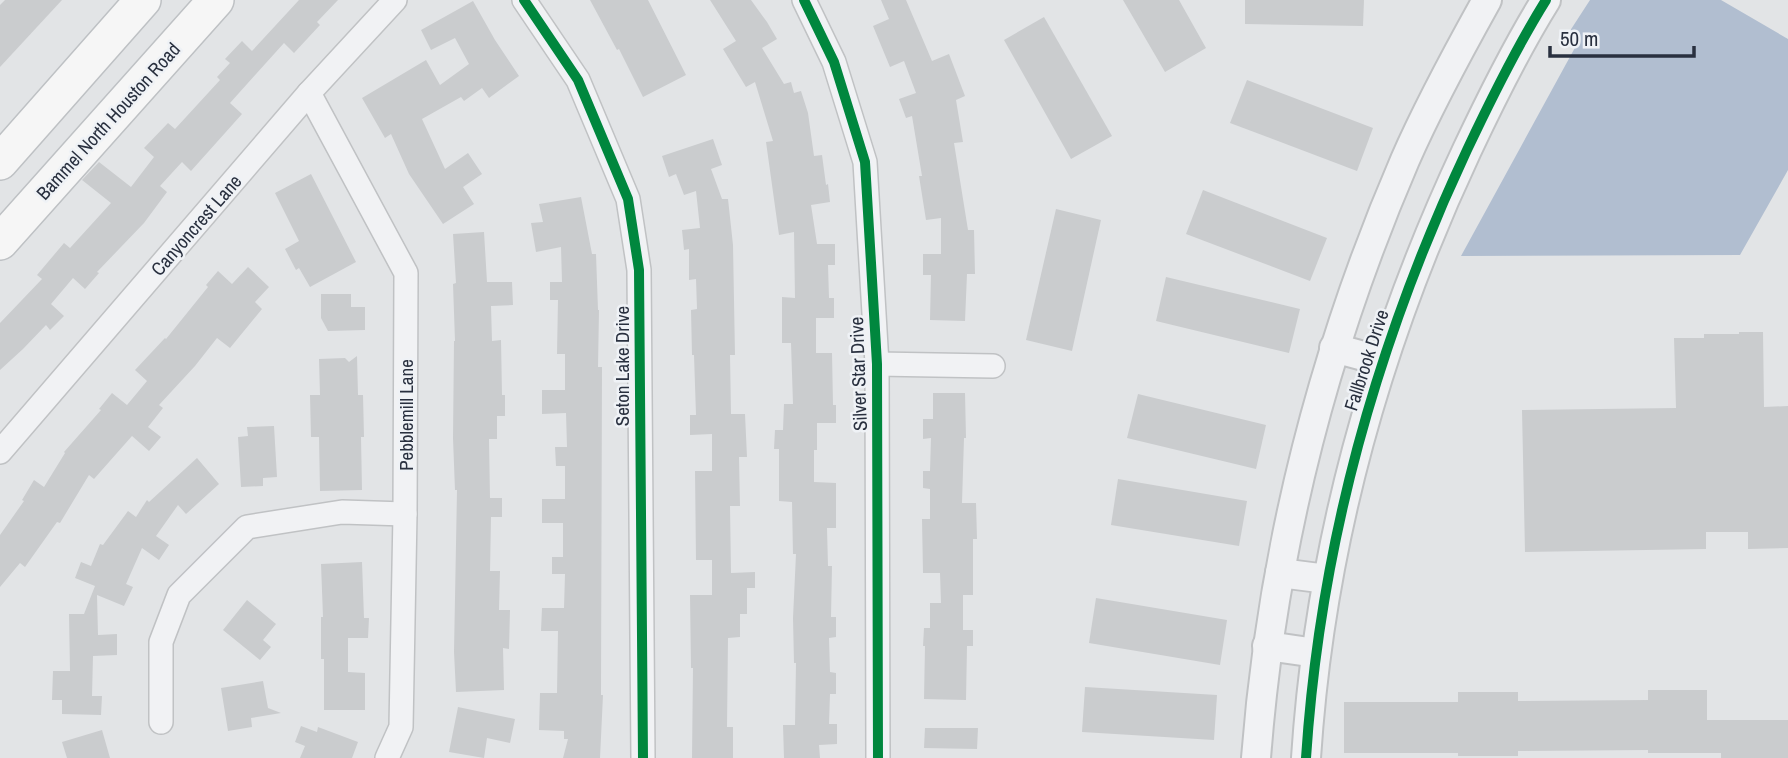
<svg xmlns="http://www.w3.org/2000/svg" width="1788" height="758" font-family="'Archivo Narrow',sans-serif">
  <rect width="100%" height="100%" fill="#e2e4e6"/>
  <path fill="#b1bed0" d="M1590,0h131l67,39v131l-48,85 -279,1 116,-212 -11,-7z"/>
  <g fill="#caccce">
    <path d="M5,0h57l-62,67v-62z"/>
    <path d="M299,0h39l-21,22 3,3 -26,28 -10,-10 -54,60 12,11 -51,57 -9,-9 -22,24 7,6 -23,31 -47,49 2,1 -14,16 -12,-11 -22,26 13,12 -14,14 -4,-5 -23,24 -23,21v-47l42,-44 -5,-4 27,-32 6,5 41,-45 -29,-23 17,-18 32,25 23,-30 -10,-9 24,-25 7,6 45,-49 -3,-3 13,-14 -5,-4 17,-18 10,10z"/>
    <path d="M590,0h58l38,75 -43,22 -24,-48 -2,1z"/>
    <path d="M710,0h41l16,22 10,17 -15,9 22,36 7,-2 3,11 7,-2 7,22 6,43 8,-1 4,30 2,-1 2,18 -19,3 6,39h18v21h-7l1,33h5v20h-18v35h16l1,52h3v18h-19v27h-3v32l22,1v45h-9l1,38h4l-1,51h5v20l-7,1 1,34 6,1v21h-6l-1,30h8v20l-18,1 1,13h-36l-1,-33h12l1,-62h-2l-1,-45 3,-64h-3l-1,-52 -13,-1v-52h-5l1,-19h8l1,-26h9l-2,-61h-9v-46l13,1 -1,-66 -15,3 -13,-93 7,-1 -18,-59 -9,5 -23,-38 13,-8z"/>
    <path d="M881,0h25l26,61 17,-7 16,42 -9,4 7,42 -9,1 14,87h6l1,44h-8l-2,47 -35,-1 1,-45h-8v-21h18v-36l-15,2 -7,-44h3l-10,-60 -6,2 -7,-19 17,-6 -12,-32 -14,6 -17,-41 16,-7z"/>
    <path d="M1123,0h56l27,48 -41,24z"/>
    <path d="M1245,0h119l-1,26 -118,-2z"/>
    <path d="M473,1l22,39 24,36 -30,22 -7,-10 -18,13 -3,-4 -39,22 23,50 23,-16 14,21 -19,13 11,17 -31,20 -34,-50 -18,-40 -6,4 -23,-40 64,-38 14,25 29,-21 -14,-26 -24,12 -10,-20z"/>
    <path d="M1044,17l68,119 -41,23 -67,-119z"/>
    <path d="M1247,80l126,48 -16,43 -127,-48z"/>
    <path d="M713,139l9,26 -11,4 11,30h6l5,46 2,110h-5l1,59h14l2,43h-8l1,49h-10l1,67 24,-1v16h-8v26h-7v23l-12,1 -1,89h6v31h-41l1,-90h-2l-1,-73h22v-35h-16l-1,-89h17v-37l-22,1v-20h6l-2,-60h-2l-1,-45 6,-1 -1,-30 -7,1v-31l-5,1 -2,-20 18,-2 -4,-37 -12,4 -8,-21 -7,3 -7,-21z"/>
    <path d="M311,174l45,88 -46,25 -11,-19 -3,2 -11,-21 14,-8 -24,-48z"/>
    <path d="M1203,190l124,48 -17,43 -124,-47z"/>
    <path d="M581,197l11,57h4l2,56h1l-1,57h4l-1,328h2l-3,63h-37l5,-19h-4v-8l-25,-1 1,-37h17l1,-62h-17l1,-23h22l1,-34h-13v-17h11v-34h-21v-24h23v-33h-9l-1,-19h12l-1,-34 -24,1v-24h23v-36h-8l1,-54h-8v-18h12l-1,-35 -25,5 -5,-29 12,-1 -4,-18z"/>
    <path d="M1056,209l45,11 -29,131 -46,-11z"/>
    <path d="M484,232l3,50h25l1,23 -22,1 1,35 9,-1 1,55h3v21h-8v23h-8l1,59h12v19h-11l-1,54h10l-1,39h11l-1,39 -6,-1 1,42 -48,2 -2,-40 3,-162h-2l-2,-52 1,-97h1l-2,-57 3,-1 -3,-49z"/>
    <path d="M248,267l21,20 -14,15 7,7 -32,39 -13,-10 -22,28 -36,39 4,3 -15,19 13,10 -12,14 -17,-15 -38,43 -5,-4 -29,48 -3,-1 -32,45 -5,-4 -20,24v-52l24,-34 -2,-1 12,-20 10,7 21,-34 -1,-1 37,-42 -2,-1 13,-16 15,12 20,-24 -12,-11 30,-32 1,1 42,-52 -2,-2 12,-14 14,13z"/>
    <path d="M1166,277l134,32 -11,44 -133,-32z"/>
    <path d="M321,294h30v13h14v23l-37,1 -7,-13z"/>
    <path d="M1739,332h24l1,75 24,-1v142l-40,1v-17h-42v17l-181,3 -3,-142 154,-2 -2,-70h30v-4h35z"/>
    <path d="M357,356l1,39h5l1,42h-3l1,53 -42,1 -1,-54h-8l-1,-42h10l-1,-36 26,-1 4,4z"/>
    <path d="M933,393h32l1,45h-2l-2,65h14l1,36h-4v56h-10v35h10v16h-6l-1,54 -42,-1 1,-53h-2l1,-18h6v-25h11l-1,-30h-17l-1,-54h8v-30l-7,-1v-17h7l1,-33 -8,1v-20h10z"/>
    <path d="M1138,394l128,31 -10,44 -129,-31z"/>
    <path d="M274,426l3,51 -14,1v8l-22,1 -3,-50 10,-1 -1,-9z"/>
    <path d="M197,458l22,26 -33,30 -8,-9 -22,31 13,9 -10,15 -17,-12 -16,36 7,3 -9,19 -27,-11 1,40 19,-1v21l-24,1 -1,40h10l-1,19 -39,-1v-14h-10l1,-29h17l-1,-57h15l11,-28 -20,-8 6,-16 10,4 9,-22 3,1 25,-34 8,6 11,-17 2,2z"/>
    <path d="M1118,479l129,22 -8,45 -128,-21z"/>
    <path d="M362,562l2,56h5l-1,20h-20v34l17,1v37h-41v-51h-3v-42h2l-2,-53z"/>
    <path d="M1096,598l131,22 -7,45 -131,-22z"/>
    <path d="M247,600l29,24 -13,16 8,7 -11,13 -37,-30z"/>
    <path d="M263,681l5,27 13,5 -30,5 1,9 -24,4 -7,-43z"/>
    <path d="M1085,687l132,8 -3,45 -132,-8z"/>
    <path d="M1648,690h59v30h81v38h-67v-5h-73v-3l-130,1v5h-60v-3h-114v-51h114v-10h60v9l130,-1z"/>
    <path d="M458,707l57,12 -5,24 -23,-5 -3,20 -35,-6z"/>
    <path d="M301,726l16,6 1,-5 40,15 -6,16h-52l5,-12 -10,-4z"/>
    <path d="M925,728h53l-1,21 -53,-1z"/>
    <path d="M102,730l8,28h-43l-5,-16z"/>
  </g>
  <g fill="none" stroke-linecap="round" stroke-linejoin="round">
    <g stroke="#c0c2c4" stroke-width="26">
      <g id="minor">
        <path d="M524,0l54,80 50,119 11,71 4,488"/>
        <path d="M804,0l30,62 31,100 12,202 1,394"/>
        <path d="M309,93l97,180 -1,241 -4,213 -14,31"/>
        <path d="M877,364l116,2"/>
        <path d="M0,452l309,-359 86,-93"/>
        <path d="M161,722v-80l18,-47 68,-68 95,-15 63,2"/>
      </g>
    </g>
    <g stroke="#c0c2c4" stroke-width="32">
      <g id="tertiary">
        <path d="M1334,348l48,13"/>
        <path d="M1280,573l47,6"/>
        <path d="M1267,646l49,7"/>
        <path d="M1256,758c16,-207 67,-408 149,-598 24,-55 53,-108 82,-160"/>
        <path d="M1306,758c14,-214 70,-414 161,-608 24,-51 49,-102 79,-150"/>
      </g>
    </g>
    <g stroke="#bec1c4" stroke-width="38">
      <g id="primary">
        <path d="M0,162l143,-162"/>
        <path d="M0,242l216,-242"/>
      </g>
    </g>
    <use href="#minor" stroke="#f1f2f4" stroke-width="23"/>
    <use href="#tertiary" stroke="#f1f2f4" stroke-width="28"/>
    <use href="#primary" stroke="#f6f6f6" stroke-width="35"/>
    <g stroke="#eff2f6" stroke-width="15">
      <g id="cycleway">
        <path d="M524,0l54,80 50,119 11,71 4,488"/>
        <path d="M804,0l30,62 31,100 12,202 1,394"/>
        <path d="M1306,758c14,-214 70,-414 161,-608 24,-51 49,-102 79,-150"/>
      </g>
    </g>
    <use href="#cycleway" stroke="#00873e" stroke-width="10"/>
  </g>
  <g text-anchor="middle" stroke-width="5" stroke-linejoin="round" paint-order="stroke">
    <g font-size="19" fill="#29303f" stroke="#eff2f6">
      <text transform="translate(108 121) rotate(-48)" y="7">Bammel North Houston Road</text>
      <text transform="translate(196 225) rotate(-49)" y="7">Canyoncrest Lane</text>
      <text transform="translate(1366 360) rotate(-72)" y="7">Fallbrook Drive</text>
      <text transform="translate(622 366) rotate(-90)" y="7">Seton Lake Drive</text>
      <text transform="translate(858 374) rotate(-92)" y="7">Silver Star Drive</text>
      <text transform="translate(406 415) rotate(-90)" y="7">Pebblemill Lane</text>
    </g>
  </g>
  <path d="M1550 46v10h144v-10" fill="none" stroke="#29303f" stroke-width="3.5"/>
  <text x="1560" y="46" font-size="21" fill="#29303f" stroke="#eff2f6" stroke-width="5" paint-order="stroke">50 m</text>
</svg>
